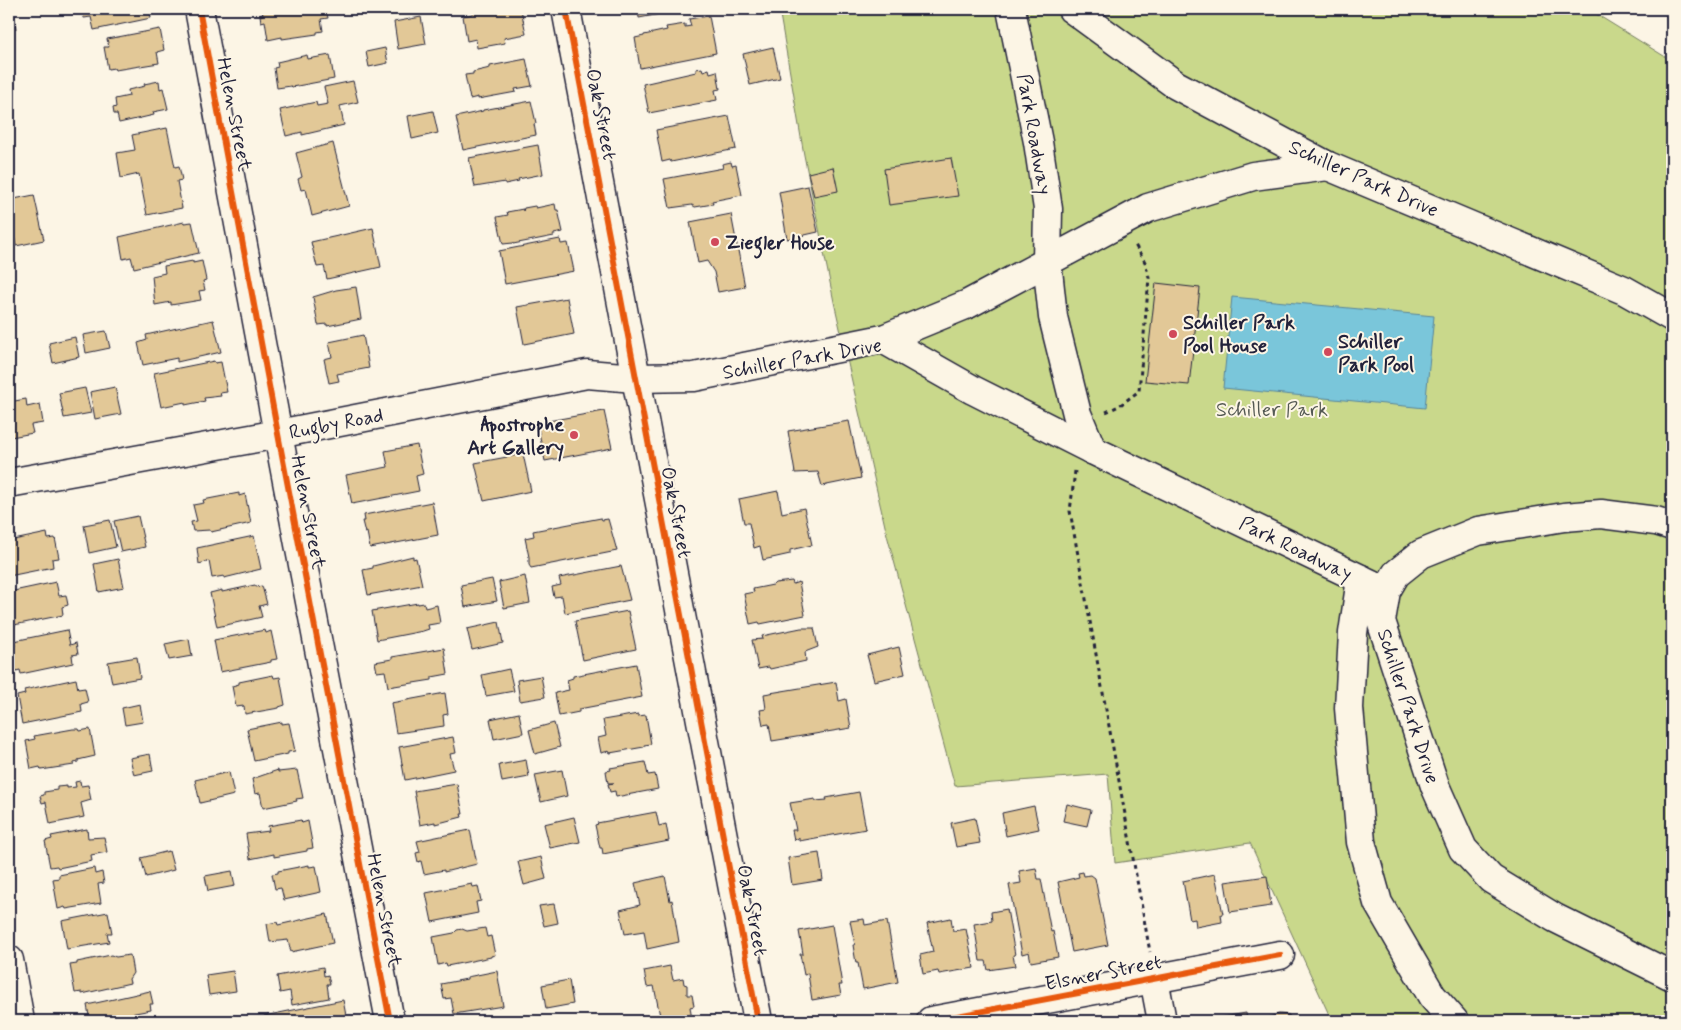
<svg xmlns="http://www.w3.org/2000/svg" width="1681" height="1030" font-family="Mynerve,sans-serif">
  <rect width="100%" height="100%" fill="#fcf5e5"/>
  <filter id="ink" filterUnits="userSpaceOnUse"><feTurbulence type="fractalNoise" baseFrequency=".02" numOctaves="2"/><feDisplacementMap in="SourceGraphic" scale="10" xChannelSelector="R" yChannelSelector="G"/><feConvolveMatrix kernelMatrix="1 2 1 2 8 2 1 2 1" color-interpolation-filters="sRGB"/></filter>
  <g filter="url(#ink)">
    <path fill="#c9d88b" stroke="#767d63" d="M779,9h809l84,52v960h-340l-82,-178 -135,20 -7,-89 -153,12 -68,-251 -53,-233 -30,-147z"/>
    <path fill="#7ac6da" stroke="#57849a" d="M1232,297l202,19 -9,92 -202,-20z"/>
    <g fill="#e2c897" stroke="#22223b">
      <path d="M9,9h4l3,20 -7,1z"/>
      <path d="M85,9h64l2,9 -57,12 -3,-13 -7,1 -2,-7 3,-1z"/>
      <path d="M273,9h53l2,9 -7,1 2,12 -6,1v2l-35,5v-2l-14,3 -3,-19 -4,1 -1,-7h3l-1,-4z"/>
      <path d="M488,9h33l5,25 -22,4 1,5 -28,5 -1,-9 -9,2 -4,-25 10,-2 -1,-2z"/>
      <path d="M638,9h49l-48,9z"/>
      <path d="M709,16l7,37 -76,15 -5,-30 9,-2v-1l23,-5 -1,-3 19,-3v3l6,-1 -2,-7z"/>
      <path d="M421,17l5,27 -28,5 -4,-27z"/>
      <path d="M160,29l4,21 -7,2 2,11 -44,7 -1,-2 -6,1 -4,-22h5l-2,-8z"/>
      <path d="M773,47l7,31 -30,7 -7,-31z"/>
      <path d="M385,48l3,15 -19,4 -3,-15z"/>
      <path d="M307,55l1,4 22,-4 4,24 -42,8 -1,-1 -14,2 -3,-20 4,-1 -1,-5z"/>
      <path d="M526,59l6,27 -17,3 1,3 -38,7v-2l-8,2 -5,-24 8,-1v-2l17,-4v-2z"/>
      <path d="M702,68l1,3 6,-2 1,4 7,-2 3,18 -5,1 2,10 -68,13 -6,-29 53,-12v-3z"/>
      <path d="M159,81l1,8 3,-1 5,21 -15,3 1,3 -35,8 -2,-9h-3l-1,-6 3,-1 -1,-8 14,-3 -1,-6 17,-4 -1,-2z"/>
      <path d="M353,81l5,21 -18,4 4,19 -42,10v-3l-16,4 -6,-26 36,-8 1,4 11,-2 -4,-17z"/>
      <path d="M531,101l5,22 -2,1 2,11 -73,15 -7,-33 27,-6v-1z"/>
      <path d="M433,111l5,22 -26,6 -4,-23z"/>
      <path d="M729,116l7,33 -65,13 -1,-2 -8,2 -6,-32z"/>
      <path d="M167,128l8,39 4,-1 3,14 -5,1 5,27 -35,7 -8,-41 -18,4 -4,-25 18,-3 -3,-15z"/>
      <path d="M333,143l16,63 -37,10 -6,-27 -5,1 -3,-11 4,-2 -6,-24z"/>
      <path d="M538,145l5,29 -25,5 1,2 -14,3v-2l-30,5 -6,-29z"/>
      <path d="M951,158l7,38 -69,9 -5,-36z"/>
      <path d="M731,162l1,4 4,-1 6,30 -30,6 1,3 -18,3 -3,-2 -22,3 -6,-29 59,-11 -1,-4z"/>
      <path d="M833,167l5,24 -24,5 -6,-23z"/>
      <path d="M808,186l10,46 -31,7 -8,-47z"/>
      <path d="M34,195l10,45 -28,6 -7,-37v-9z"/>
      <path d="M555,204l1,6h2l5,22 -9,2v2l-41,8v-1l-10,1 -6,-27 11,-2 -1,-3 16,-3v2l1,-3 11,-2 1,2z"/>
      <path d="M731,214l14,73 -27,5 -4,-20 -7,-11 -9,2 -8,-41z"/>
      <path d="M184,222v1l8,-1 7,31 -65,15 -3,-11 -8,2 -4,-22z"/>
      <path d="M373,228l8,39 -54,12 -3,-13 -7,1 -6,-25z"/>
      <path d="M560,239l1,5 7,-1 6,28 -69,13 -6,-33z"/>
      <path d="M193,261v2l9,-2 4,19 -3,1 2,9 -6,1 2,9 -30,5v-3l-16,3 -3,-29 13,-3 -1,-7z"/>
      <path d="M1156,283l44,5 -11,97 -44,-4z"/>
      <path d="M356,287l5,32 -34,7v-2l-9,1 -5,-28 23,-7z"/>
      <path d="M567,298l7,36 -50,10 -7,-37z"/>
      <path d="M213,320l8,32 -44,10v-4l-34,7 -5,-22 9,-3 -1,-5z"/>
      <path d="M106,331l4,17 -24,5 -3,-18z"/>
      <path d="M363,335l6,33 -32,6 2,7 -10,2 -5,-24 8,-2 -3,-15z"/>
      <path d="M75,337l4,20 -26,6 -4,-20z"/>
      <path d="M214,361l1,2 6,-1 6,30 -7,1 1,3 -17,2 1,3 -20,4v-3l-24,5 -7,-34z"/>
      <path d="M115,387l6,27 -26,5 -5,-27z"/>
      <path d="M85,388l6,25 -27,5 -5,-25z"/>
      <path d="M26,399l1,8 13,-3 3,19 -12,2 2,8 -22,4v2l-2,1v-38z"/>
      <path d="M604,411l8,37 -67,13 -8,-38z"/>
      <path d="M849,421l12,57 -39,8 -4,-14 -23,1 -7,-42z"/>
      <path d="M417,445l6,29 -7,2 3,15 -67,13 -6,-29 42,-8 -3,-16z"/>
      <path d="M523,454l8,37 -47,10 -9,-38z"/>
      <path d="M778,491l4,22 22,-5 8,37 -22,5v4l-27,6 -3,-14 -6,2 -5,-25h-5l-5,-24z"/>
      <path d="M239,493v3l6,-2 6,29 -40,9 -1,-2 -17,1 -2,-9 6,-1 -4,-16 11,-2 -1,-3z"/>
      <path d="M432,502l6,33 -68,13 -3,-16 -2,1 -3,-12h3l-1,-6z"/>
      <path d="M138,516l7,31 -24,5 -7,-31z"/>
      <path d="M601,518l1,2 6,-1 9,32 -86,17 -2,-3v-8l-4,-19 9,-2 -1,-5z"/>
      <path d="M110,520l6,27 -27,6 -5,-28z"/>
      <path d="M47,533l1,6 7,-1 4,20 -7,1 1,8 -44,9v-35z"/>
      <path d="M254,536l7,33 -37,9v-2l-12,2 -3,-17 -10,3 -2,-16z"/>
      <path d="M413,556v3l3,-1 6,27 -54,10 -5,-25 10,-2v-2z"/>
      <path d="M118,559l6,28 -25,5 -5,-28z"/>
      <path d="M621,566l9,34 -65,13 -3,-17 -8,1 -2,-10 9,-2 -2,-7z"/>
      <path d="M525,576l5,27 -26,5 -5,-26z"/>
      <path d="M492,579l5,22 -32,6 -4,-22z"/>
      <path d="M792,581l1,3 6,-2 6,33 -45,9 -1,-2 -9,2 -6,-30 10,-2 -1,-3 20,-4 2,-2z"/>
      <path d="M56,582l3,14 7,-1 2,10 -6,2 1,8 -54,11v-34z"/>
      <path d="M255,585l1,2 6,-1 5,18 -8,2 3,11 -45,10 -7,-34 12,-3v2z"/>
      <path d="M418,603v1l6,-1 1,5 12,-3 3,18 -12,2 1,4 -6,2 -46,9 -5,-29z"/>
      <path d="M628,611l8,38 -53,11 -8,-39z"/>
      <path d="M499,622l4,21 -31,7 -5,-21z"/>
      <path d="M801,628h13l4,19 -13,5 1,9 -36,8 -1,-2 -11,2 -6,-29 11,-1 -1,-3z"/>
      <path d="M67,630l3,15 6,-2 2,11 -6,1 1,8 -52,11 -1,-4 -8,2 -3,-25 6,-1 -1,-5z"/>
      <path d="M265,630l1,3 5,-2 6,28 -6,1v2l-51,10 -6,-32z"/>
      <path d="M189,639l3,17 -23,4 -4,-16z"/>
      <path d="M899,647l6,27 -31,7 -7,-26z"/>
      <path d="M444,648l4,26 -16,3v3l-44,7 -3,-16 -8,1 -2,-10 17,-3v-2z"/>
      <path d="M137,657l3,21 -28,5 -4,-21z"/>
      <path d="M636,664l6,33 -63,12v3l-20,4 -4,-23 14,-3 -2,-10 6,-2v-2z"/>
      <path d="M509,669l5,22 -28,5 -4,-21z"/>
      <path d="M273,675l1,3 6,-1 5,28 -6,2v1l-34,6 -1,-8 -8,1 -4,-21 7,-2v-2z"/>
      <path d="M541,676l4,21 -25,4 -3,-21z"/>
      <path d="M76,679l2,10 7,-1 3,14 -7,2 1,8 -60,12 -5,-28 8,-2 -1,-4z"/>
      <path d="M836,682l3,19 7,-2 5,29 -79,13 -3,-17 -6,1 -3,-15 6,-1 -2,-15z"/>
      <path d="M445,693l3,21 -5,1 1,11 -48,7 -5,-30z"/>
      <path d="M140,704l3,18 -18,3 -3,-17z"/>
      <path d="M519,713l4,20 -29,6 -4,-20z"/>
      <path d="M638,714v2l8,-1 5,29 -7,1v2l-34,6 -1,-2 -8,2 -3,-15 8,-2 -3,-16z"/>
      <path d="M282,722v2l7,-1 6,28 -7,1v2l-34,7 -7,-32z"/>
      <path d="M554,723l6,24 -25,7 -6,-24z"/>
      <path d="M73,729h6l1,2 10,-2 5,27 -17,4v2l-4,1v2l-33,5 -1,-3 -9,2 -5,-28 9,-2 -1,-3z"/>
      <path d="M453,737l3,16 -6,1 4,16 -49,10 -6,-33z"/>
      <path d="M150,754l3,17 -19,4 -4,-17z"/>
      <path d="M526,760l3,17 -27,5 -3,-17z"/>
      <path d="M645,762l3,13 7,-1 3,15 -42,8 -1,-6 -5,1 -2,-8 6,-1h-6l-2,-12 5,-1 -1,-2z"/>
      <path d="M278,770v2l19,-2 6,28 -7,1 1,2 -34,7 -3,-15 -5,1 -3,-15z"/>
      <path d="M562,770l5,26 -26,6 -6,-27z"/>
      <path d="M229,772l5,23 -34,8 -5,-23z"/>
      <path d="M80,781l1,5 7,-1 3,15 -10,3 3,14 -34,7 -4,-22 -4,1 -2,-7 4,-1v-3l13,-2v-3l10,-1v2l9,-1 -1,-5z"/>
      <path d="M457,784l6,30h-2l1,3 -27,7v-2l-15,3 -6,-34z"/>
      <path d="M859,792l7,37 -67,12v-3l-5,2 -2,-10h4l-6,-27 25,-4v2l12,-1 -1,-2z"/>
      <path d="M1067,804l24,6 -4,16 -24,-5z"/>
      <path d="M1034,806l5,23 -33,7 -4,-23z"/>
      <path d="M656,812l3,14 7,-2 3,17 -66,13 -1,-6h-2l-5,-23 3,-1 -1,-1z"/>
      <path d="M574,817l6,25 -30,6 -6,-24z"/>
      <path d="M975,818l5,25 -24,4 -5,-24z"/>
      <path d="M301,820l1,3 6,-2 5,27 -6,1v2l-33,6v-3l-24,5 -4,-25 23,-3 -1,-5z"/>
      <path d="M87,829l1,9 16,-1 3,15 -16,3 1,6 -34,7 -1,-2 -7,1 -5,-26 7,-2 -1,-3z"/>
      <path d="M470,830l7,34 -33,8v-2l-20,4 -3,-13 -3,1 -2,-9 4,-1 -3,-11z"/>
      <path d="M169,851l5,19 -28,7 -5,-19z"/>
      <path d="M819,853l4,27 -31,5 -4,-27z"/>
      <path d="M541,857l5,22 -22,6 -6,-23z"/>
      <path d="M309,865v2l7,-1 5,26 -37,8 -3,-12 -6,1 -3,-15 6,-1v-2z"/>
      <path d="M94,868l1,6 7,-2 2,11 -6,1 3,19 -35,6 -1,-2 -7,2 -5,-30 6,-1v-3z"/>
      <path d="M1036,868l2,11h3l10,53 2,-1 5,26 -27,5 -2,-10 -7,2 -13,-69 12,-2 -2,-12z"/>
      <path d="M232,871l3,15 -27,5 -3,-15z"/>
      <path d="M1083,872l1,4 7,-1 4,3 13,67 -36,7 -14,-70 21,-5 -1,-4z"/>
      <path d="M1215,874l8,40h-2l1,8 -26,5 -1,-8 -5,1 -7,-39z"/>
      <path d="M665,876l5,25 2,-1 7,42 -32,7 -3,-18 -19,3 -5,-24 20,-5 -5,-22z"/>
      <path d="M1267,876l4,30 -41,6 -5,-30z"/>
      <path d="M472,884l1,3 5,-1 3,15 -5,1 2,11 -46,9 -6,-29z"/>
      <path d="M554,904l4,19 -14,3 -5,-20z"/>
      <path d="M1007,909l8,46h-2l2,11 -27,4 -2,-9h-6l-6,-37 18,-3 -1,-9z"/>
      <path d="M108,912l4,21h-5l2,9 -42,7 -5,-28z"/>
      <path d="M327,914l6,29 -42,9 -3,-12 -18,2 -3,-18 10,-2 1,3z"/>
      <path d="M951,918l2,13 13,-2 8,39 -35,6 -1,-3 -15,3 -3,-19 13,-3 -6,-29z"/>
      <path d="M864,919l1,6 22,-4 11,61 -35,7 -5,-26h-2l-3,-18h2l-5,-24z"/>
      <path d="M832,925l10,60h-3l2,10 -29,5 -4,-26 -4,1 -4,-21h3l-4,-23z"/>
      <path d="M485,928l2,9 4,-1 4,19 -4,1v1l-44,9 -1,-3 -8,2 -5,-28 21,-4 3,-3 5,-1 5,2z"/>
      <path d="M111,955l5,2 14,-2 3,18 -4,6 1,4 -48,11v-2l-7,1 -5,-28 7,-1v-2z"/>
      <path d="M670,966l3,14 10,-2 1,6 3,1v10h5l2,11 -4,1 2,13 -31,1 -7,-35 -7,1 -3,-16z"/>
      <path d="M323,967l1,9 4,-1 2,9h-3l2,14 -37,7 -2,-14 -10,2 -3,-17z"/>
      <path d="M233,971l3,20 -27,4 -3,-20z"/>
      <path d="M497,971l6,35 -49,8 -3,-16 -7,1 -3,-15 26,-5v-2z"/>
      <path d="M569,980l4,24 -27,5 -4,-24z"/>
      <path d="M150,991l3,13h-3l1,6 -21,4 2,7h-42l-3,-16z"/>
      <path d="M343,1000l4,21h-82l-1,-5z"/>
      <path d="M1246,1013l1,8h-35v-2z"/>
      <path d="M1279,1014l10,1 1,6h-33z"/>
    </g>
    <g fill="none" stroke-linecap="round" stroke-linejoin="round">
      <g stroke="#22223b" stroke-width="31">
        <g id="minor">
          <path d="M199,9l79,425 112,587"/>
          <path d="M566,9l192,1012"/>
          <path d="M1011,9l27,133 10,67 -1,52 6,56 24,97 15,36 294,141"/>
          <path d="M1072,9l104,76 152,81 296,124 48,27"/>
          <path d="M883,339l85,-35 180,-96 105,-32 75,-10"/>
          <path d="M9,483l269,-49 309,-60 48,4 59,-1 189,-38 90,51 119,60"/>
          <path d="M1672,526l-16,-5 -55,-7 -37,3 -86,14 -57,23 -25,20 -10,17 -5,30 54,165 28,63 28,30 64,39 117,58"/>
          <path d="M1361,579l-8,54 -4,75 12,134 17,61 54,93 22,25"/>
          <path d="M9,960l11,61"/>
          <path d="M1154,979l8,42"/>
          <path d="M931,1021l349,-66"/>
        </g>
      </g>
      <g stroke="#22223b" stroke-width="3" stroke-dasharray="4 4" stroke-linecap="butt">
        <path d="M1106,412l13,-6 20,-15 10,-113 -4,-16 -10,-17"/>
        <path d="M1075,471l-5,40 80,441"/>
      </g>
      <use href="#minor" stroke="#fcf5e5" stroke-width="28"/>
      <g stroke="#fcf5e5" stroke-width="9">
        <g id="cycleway">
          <path d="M199,9l79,425 112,587"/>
          <path d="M566,9l192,1012"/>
          <path d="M931,1021l349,-66"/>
        </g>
      </g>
      <use href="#cycleway" stroke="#e8590c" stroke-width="6"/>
    </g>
  </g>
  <g fill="#d1495b" stroke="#fcf5e5" stroke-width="2">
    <circle cx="715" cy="242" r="5"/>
    <circle cx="1173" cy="334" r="5"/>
    <circle cx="1328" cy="352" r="5"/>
    <circle cx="574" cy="435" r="5"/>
  </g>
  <g text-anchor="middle" stroke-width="4" stroke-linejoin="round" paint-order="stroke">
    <g font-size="20" fill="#22223b" stroke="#fcf5e5">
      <text transform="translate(235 114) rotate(79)" y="7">Helen Street</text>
      <text transform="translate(602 114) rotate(79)" y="7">Oak Street</text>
      <text transform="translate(1035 134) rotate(80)" y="7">Park Roadway</text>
      <text transform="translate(1364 178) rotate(24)" y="7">Schiller Park Drive</text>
      <text transform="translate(802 358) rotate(-10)" y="7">Schiller Park Drive</text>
      <text transform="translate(336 423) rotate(-11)" y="7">Rugby Road</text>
      <text transform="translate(309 512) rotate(79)" y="7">Helen Street</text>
      <text transform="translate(677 512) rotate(79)" y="7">Oak Street</text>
      <text transform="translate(1296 548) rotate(26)" y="7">Park Roadway</text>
      <text transform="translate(1409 706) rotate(72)" y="7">Schiller Park Drive</text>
      <text transform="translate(385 910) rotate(79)" y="7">Helen Street</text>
      <text transform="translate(753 910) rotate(79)" y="7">Oak Street</text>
      <text transform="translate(1103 972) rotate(-11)" y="7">Elsner Street</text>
    </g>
    <g font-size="20" font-weight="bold" fill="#22223b" stroke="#fcf5e5" text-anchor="start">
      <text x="725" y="249">Ziegler House</text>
      <text x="1183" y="329">Schiller Park<tspan x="1183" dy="23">Pool House</tspan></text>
      <text x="1338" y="348">Schiller<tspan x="1338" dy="23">Park Pool</tspan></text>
      <text x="564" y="431" text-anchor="end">Apostrophe<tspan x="564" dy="23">Art Gallery</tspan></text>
    </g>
    <g font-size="20" fill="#545953" stroke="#fcf5e5">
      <text x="1272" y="416">Schiller Park</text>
    </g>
  </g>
  <rect width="1681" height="1030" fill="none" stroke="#fcf5e5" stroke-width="30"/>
  <rect x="15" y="15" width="1651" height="1000" fill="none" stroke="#22223b" stroke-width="2" filter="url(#ink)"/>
</svg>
